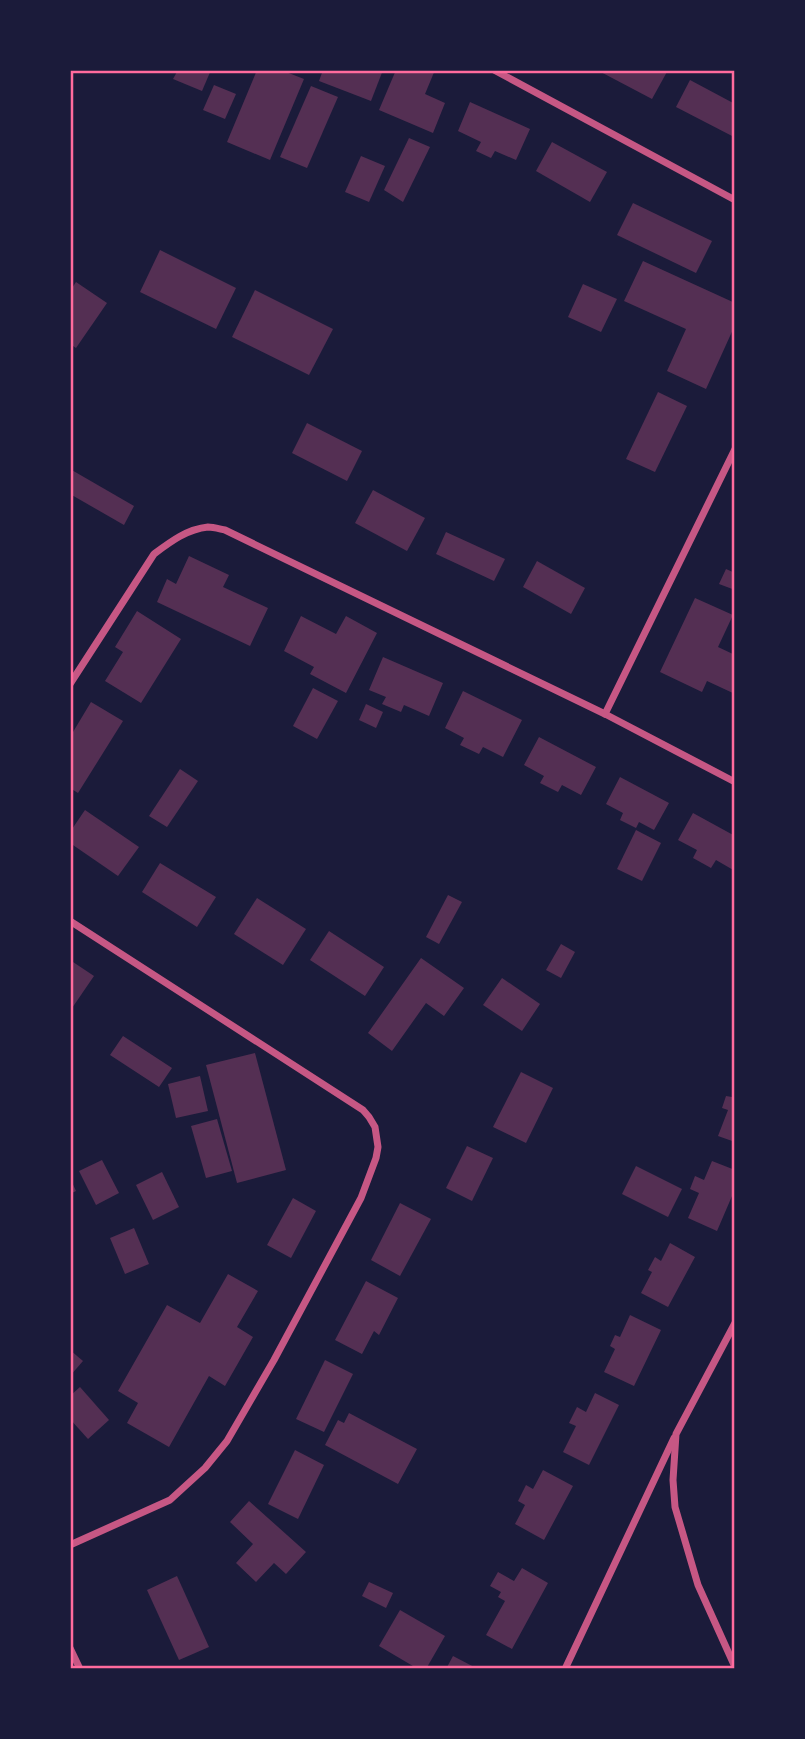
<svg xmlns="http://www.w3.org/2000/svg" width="805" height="1739" font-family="Raleway,sans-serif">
  <rect width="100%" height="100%" fill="#1b1b3a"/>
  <g fill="#542f53">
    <path d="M178,70h33l-9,21 -29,-12z"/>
    <path d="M257,70h24l23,9 -34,81 -43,-18z"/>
    <path d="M323,70h60l-12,31 -52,-20z"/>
    <path d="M396,70h39l-10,24 20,9 -12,30 -54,-23z"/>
    <path d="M597,70h71l-16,29z"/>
    <path d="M690,80l45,24 -1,33 -58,-30z"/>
    <path d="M214,85l22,9 -11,25 -22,-9z"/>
    <path d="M311,86l27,11 -31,71 -27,-11z"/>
    <path d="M470,102l60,27 -14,31 -21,-9 -4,7 -15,-7 5,-9 -23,-11z"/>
    <path d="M409,138l21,9 -27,55 -19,-12z"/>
    <path d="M552,142l55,30 -17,30 -54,-31z"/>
    <path d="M361,156l24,10 -16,36 -24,-10z"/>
    <path d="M633,203l79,38 -16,32 -79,-38z"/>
    <path d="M160,250l76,38 -20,41 -76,-37z"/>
    <path d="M643,261l92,42v22l-29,64 -39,-18 19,-42 -62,-28z"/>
    <path d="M76,282l31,21 -31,45 -6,-4v-53z"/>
    <path d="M583,284l34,15 -16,33 -33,-15z"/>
    <path d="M255,290l78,39 -24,46 -77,-38z"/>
    <path d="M658,392l29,14 -32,66 -29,-13z"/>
    <path d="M307,423l55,28 -15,30 -55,-28z"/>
    <path d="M70,469l64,37 -10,19 -54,-31z"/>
    <path d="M373,490l52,28 -18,33 -52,-28z"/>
    <path d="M446,532l59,27 -11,22 -58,-27z"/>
    <path d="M189,556l40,19 -6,12 45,21 -18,38 -93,-44 10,-23 9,5z"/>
    <path d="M537,561l48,27 -14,26 -48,-27z"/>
    <path d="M726,569l9,4v17l-16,-6z"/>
    <path d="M695,598l38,17 -15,32 17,8v39l-28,-13 -5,11 -42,-20z"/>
    <path d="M137,611l44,28 -40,64 -36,-22 18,-29 -8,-5z"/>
    <path d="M301,616l35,18 10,-18 31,17 -31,60 -36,-19 4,-7 -30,-16z"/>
    <path d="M383,657l60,26 -14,33 -25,-11 -3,7 -19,-8 4,-7 -17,-7z"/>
    <path d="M313,688l25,13 -21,38 -24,-13z"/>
    <path d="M463,691l59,29 -19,37 -20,-10 -4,7 -19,-9 4,-7 -19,-10z"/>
    <path d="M91,702l32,19 -45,72 -8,-5v-51z"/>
    <path d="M366,704l17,8 -7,16 -17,-8z"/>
    <path d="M539,737l57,30 -15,28 -19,-10 -4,7 -18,-9 4,-7 -20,-11z"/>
    <path d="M180,769l18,12 -31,46 -18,-11z"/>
    <path d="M620,777l49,26 -15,27 -15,-8 -3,6 -16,-8 3,-7 -17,-9z"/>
    <path d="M85,810l54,37 -21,29 -48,-33v-11z"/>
    <path d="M693,813l42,23v35l-19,-11 -5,8 -18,-10 4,-8 -19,-10z"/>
    <path d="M636,830l25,13 -19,38 -25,-12z"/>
    <path d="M160,863l56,34 -19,30 -55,-35z"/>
    <path d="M448,895l14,7 -23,42 -13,-7z"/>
    <path d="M257,898l49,31 -23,36 -49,-31z"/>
    <path d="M329,931l55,36 -19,29 -55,-36z"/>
    <path d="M561,944l14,8 -14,26 -15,-8z"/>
    <path d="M421,958l43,30 -20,28 -18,-13 -34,48 -24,-18z"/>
    <path d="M70,960l24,16 -24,35z"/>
    <path d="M502,978l38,26 -18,27 -39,-26z"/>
    <path d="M123,1036l49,32 -13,19 -49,-32z"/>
    <path d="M255,1053l31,117 -49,13 -31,-118z"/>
    <path d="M521,1072l32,16 -27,55 -33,-16z"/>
    <path d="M200,1076l8,35 -32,7 -8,-34z"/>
    <path d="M735,1090v52l-17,-6 10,-26 -6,-2 4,-12 6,1z"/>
    <path d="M217,1119l15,52 -26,7 -15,-52z"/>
    <path d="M467,1146l26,12 -21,43 -26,-13z"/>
    <path d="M102,1160l17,33 -23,12 -17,-34z"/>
    <path d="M712,1161l23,9v19l-18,42 -29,-13 11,-25 -9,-4 5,-13 9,4z"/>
    <path d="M636,1166l46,23 -14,28 -46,-23z"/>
    <path d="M162,1172l17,35 -26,13 -17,-35z"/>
    <path d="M70,1178l6,13 -6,3z"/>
    <path d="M293,1198l23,13 -25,47 -24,-13z"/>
    <path d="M400,1203l31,16 -31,57 -29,-16z"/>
    <path d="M134,1228l15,36 -24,10 -15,-36z"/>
    <path d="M670,1243l25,14 -27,50 -27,-14 11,-21 -4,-2 7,-13 6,4z"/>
    <path d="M228,1274l30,17 -21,36 16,10 -28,49 -16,-10 -40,71 -42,-24 11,-20 -20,-12 49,-86 33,18z"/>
    <path d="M366,1281l32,17 -19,37 -5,-4 -12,23 -27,-14z"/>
    <path d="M630,1315l31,15 -27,56 -30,-14 11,-23 -5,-3 5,-11 5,2z"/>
    <path d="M70,1350l13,11 -13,15z"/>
    <path d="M325,1360l28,14 -29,58 -28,-13z"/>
    <path d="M80,1387l29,33 -21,19 -18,-20v-23z"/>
    <path d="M595,1393l24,12 -30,60 -26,-13 13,-26 -7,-3 8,-16 9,5z"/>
    <path d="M349,1413l68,36 -19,35 -73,-39 13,-25 6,3z"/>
    <path d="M295,1450l29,15 -26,54 -30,-15z"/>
    <path d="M543,1470l30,16 -29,54 -29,-16 10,-19 -7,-4 8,-16 7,4z"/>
    <path d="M249,1501l57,51 -20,22 -12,-11 -18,19 -20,-19 17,-19 -23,-22z"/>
    <path d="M522,1568l26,15 -36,66 -26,-14 19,-34 -7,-4 3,-5 -11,-6 8,-14 16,9z"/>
    <path d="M177,1576l32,71 -30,13 -32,-70z"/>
    <path d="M369,1582l24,11 -7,15 -24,-12z"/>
    <path d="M400,1610l45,26 -19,33h-8l-39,-23z"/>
    <path d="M453,1656l25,13h-32z"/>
  </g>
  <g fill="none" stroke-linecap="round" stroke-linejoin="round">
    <g stroke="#c65784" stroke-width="7">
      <path d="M494,70l241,130"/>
      <path d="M70,684l84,-130c16,-12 33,-25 54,-27 5,0 12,2 17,3l380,184 130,68"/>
      <path d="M605,714l130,-265"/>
      <path d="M70,921l293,189 6,7 6,10 3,20 -2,11 -15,40 -87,162 -47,81 -22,27 -35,32 -100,45"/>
      <path d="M735,1323l-59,111 -3,46 2,27 23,78 37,82"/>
      <path d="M70,1648l10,21"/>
      <path d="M565,1669l109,-231"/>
    </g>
  </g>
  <rect width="805" height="1739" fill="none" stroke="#1b1b3a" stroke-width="144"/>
  <rect x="72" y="72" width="661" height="1595" fill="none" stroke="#ff6b9d" stroke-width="2.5"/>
</svg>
